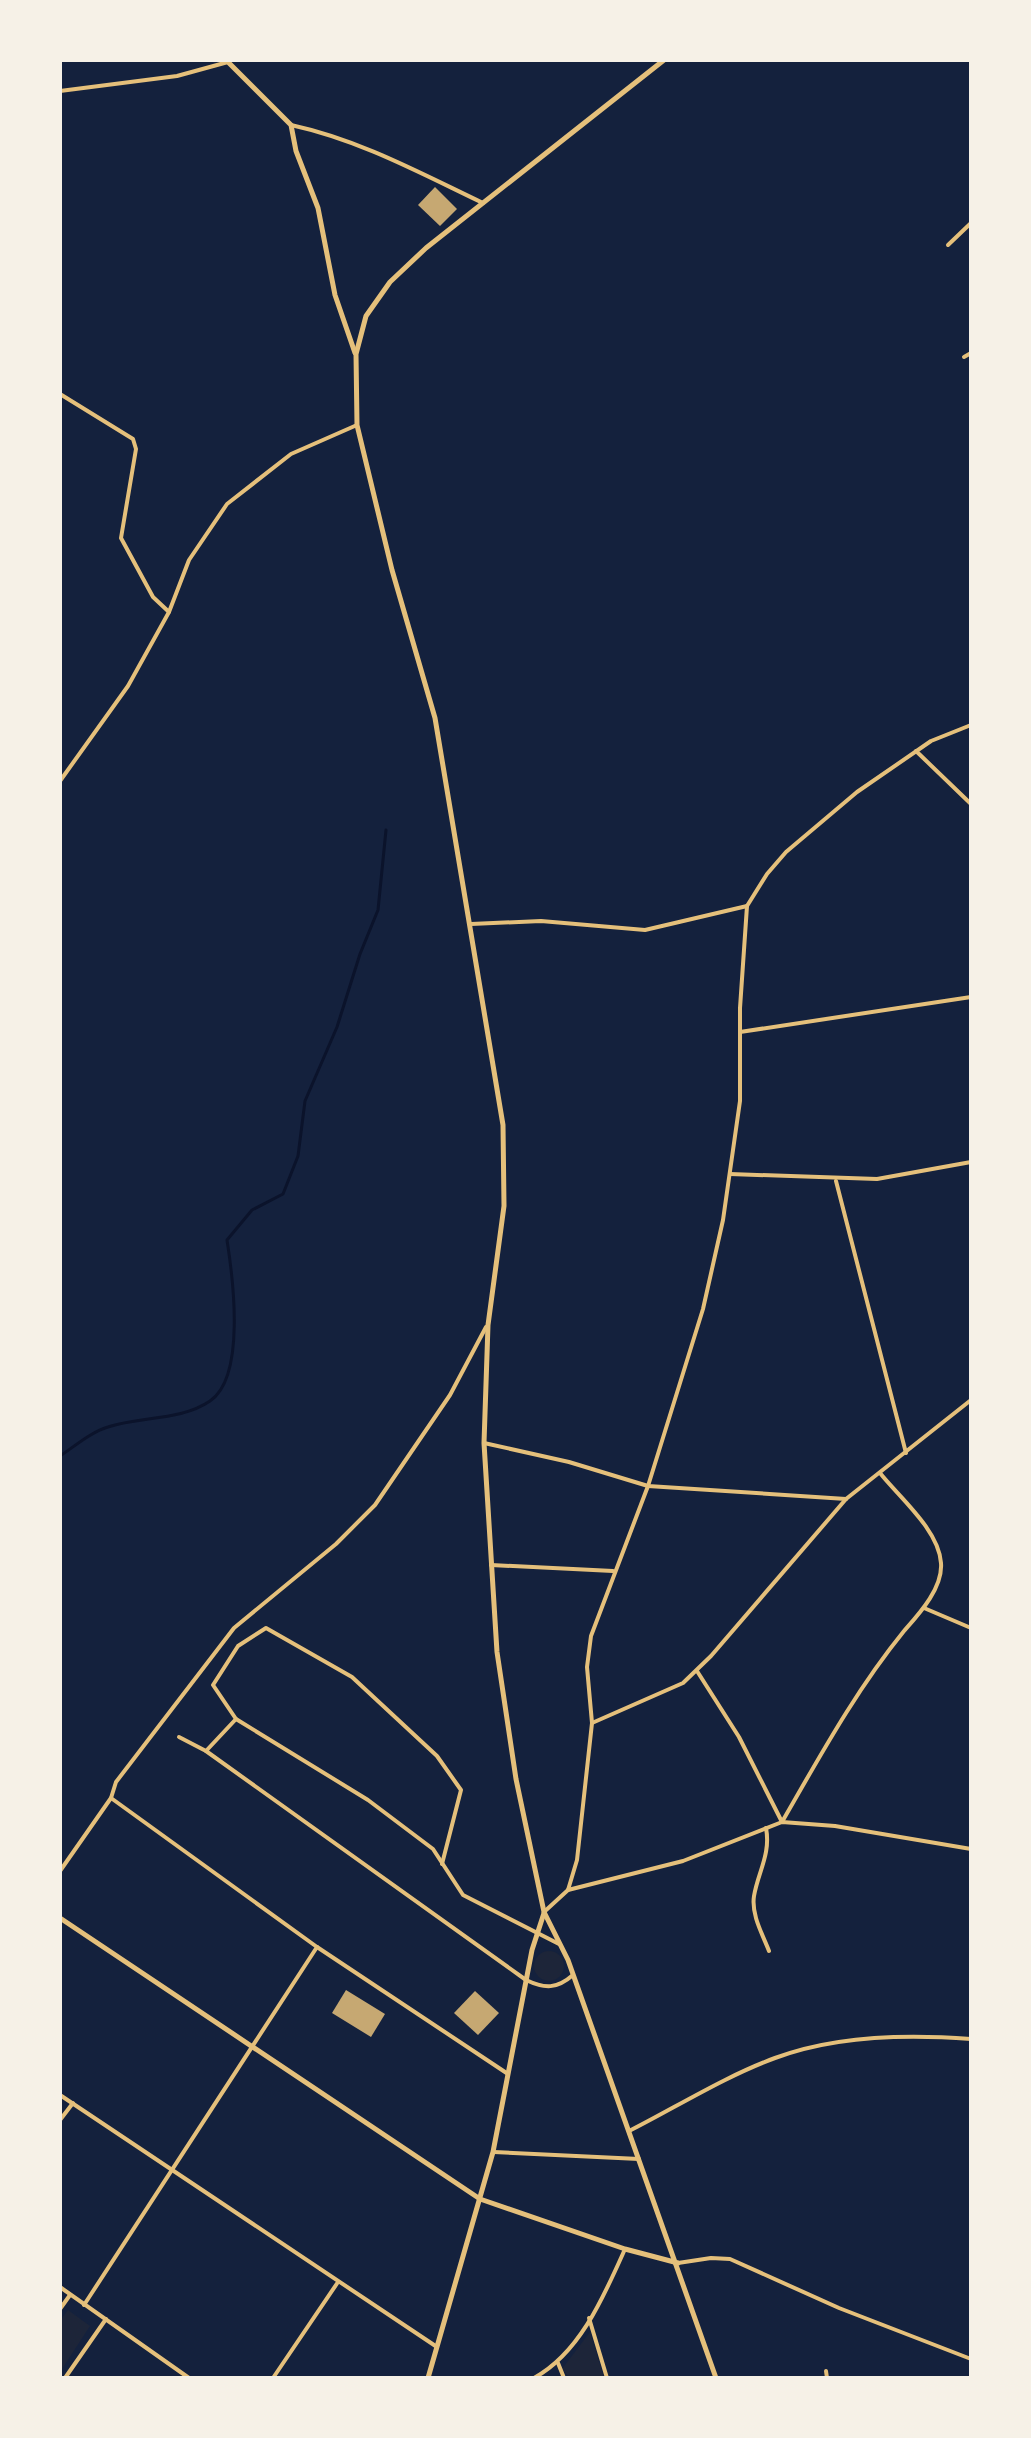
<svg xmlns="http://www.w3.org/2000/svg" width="1031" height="2438" font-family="'DM Sans',sans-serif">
  <rect width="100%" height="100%" fill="#14213d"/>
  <g fill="#1d2539">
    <circle cx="549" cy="1966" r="15"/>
    <path d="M68,2310l22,16 -30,46v-51z"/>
    <path d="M590,2332l14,46h-34l-8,-9z"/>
  </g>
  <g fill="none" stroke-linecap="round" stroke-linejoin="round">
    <path stroke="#0b132b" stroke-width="3" d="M60,1456c15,-10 31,-24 48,-29 32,-11 73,-6 102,-26 36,-24 23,-123 17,-161l25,-30 31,-16 15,-38 7,-55 32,-74 23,-73 18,-44 8,-80"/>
  </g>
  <g fill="#c6a872">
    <path d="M435,187l22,22 -17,17 -22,-21z"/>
    <path d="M346,1990l39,24 -14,23 -39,-24z"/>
    <path d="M475,1991l24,22 -21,22 -24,-22z"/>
  </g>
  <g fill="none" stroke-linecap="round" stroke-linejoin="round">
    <g stroke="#e5c07b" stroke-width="4">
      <path d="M60,91l117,-15 51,-14"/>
      <path d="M291,125c69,15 129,48 192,78"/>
      <path d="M948,245l23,-22"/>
      <path d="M964,357l7,-4"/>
      <path d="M60,394l73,45 3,10 -15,89 32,59 16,15"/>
      <path d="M916,751l55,53"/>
      <path d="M60,781l68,-95 41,-74 20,-52 38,-56 64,-50 66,-29"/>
      <path d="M471,924l70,-3 104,9 102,-24"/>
      <path d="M740,1032l231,-35"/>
      <path d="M730,1174l147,5 94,-17"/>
      <path d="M836,1181l70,272"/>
      <path d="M484,1443l85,19 79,24 198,13"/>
      <path d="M491,1565l122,6"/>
      <path d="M924,1608l47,20"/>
      <path d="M697,1671l42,66 43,85"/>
      <path d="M236,1719l-23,-34 25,-39 28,-18 86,49 85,79 24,34 -19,74"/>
      <path d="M592,1723l91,-40 28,-27 135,-157 125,-99"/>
      <path d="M179,1737l27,14"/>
      <path d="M111,1798l206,149 191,127"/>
      <path d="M782,1822c38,-66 74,-132 122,-191 15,-17 39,-43 37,-68 -2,-33 -42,-66 -61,-90"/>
      <path d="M766,1828c5,26 -8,44 -12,68 -3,19 9,39 15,55"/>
      <path d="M60,1871l51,-73 5,-16 118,-154 102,-84 39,-39 75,-110 36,-68"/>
      <path d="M568,1890l115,-29 99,-39 53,4 136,23"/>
      <path d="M544,1912l24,-22 9,-30 15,-137 -5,-56 4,-31 57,-150 55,-177 20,-89 17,-119v-93l7,-102 20,-32 19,-22 71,-60 74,-51 40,-16"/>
      <path d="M559,1944l-96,-49 -30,-46 -65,-49 -132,-81 -30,32 320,229c19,9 31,9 47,-5"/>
      <path d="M60,2095l377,252"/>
      <path d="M60,2120l13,-17"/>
      <path d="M631,2130c47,-24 95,-54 144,-72 61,-23 132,-24 196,-19"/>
      <path d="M494,2152l145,7"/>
      <path d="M678,2263l33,-5 19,1 109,49 132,51"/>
      <path d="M60,2287l129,91"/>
      <path d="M84,2305l233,-358"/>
      <path d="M60,2309l10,-14"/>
      <path d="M589,2318l18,60"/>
      <path d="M558,2363l6,15"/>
      <path d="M826,2371l1,7"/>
      <path d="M65,2378l41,-59"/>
      <path d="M273,2378l65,-96"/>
      <path d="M534,2378c46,-25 70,-82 91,-129"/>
    </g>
    <g stroke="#e5c07b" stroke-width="5">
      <path d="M226,60l65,65 5,26 22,57 17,87 20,58"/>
      <path d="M664,60l-238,188 -36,34 -24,34 -10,38 1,71 35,145 43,148 68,407 1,81 -16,119 -4,118 13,209 19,127 28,133 24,48 148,418"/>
      <path d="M60,1918l420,281 145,50 53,14"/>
      <path d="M428,2378l65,-226 39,-202 12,-37"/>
    </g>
  </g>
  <rect width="1031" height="2438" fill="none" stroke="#f6f1e7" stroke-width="124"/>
</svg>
